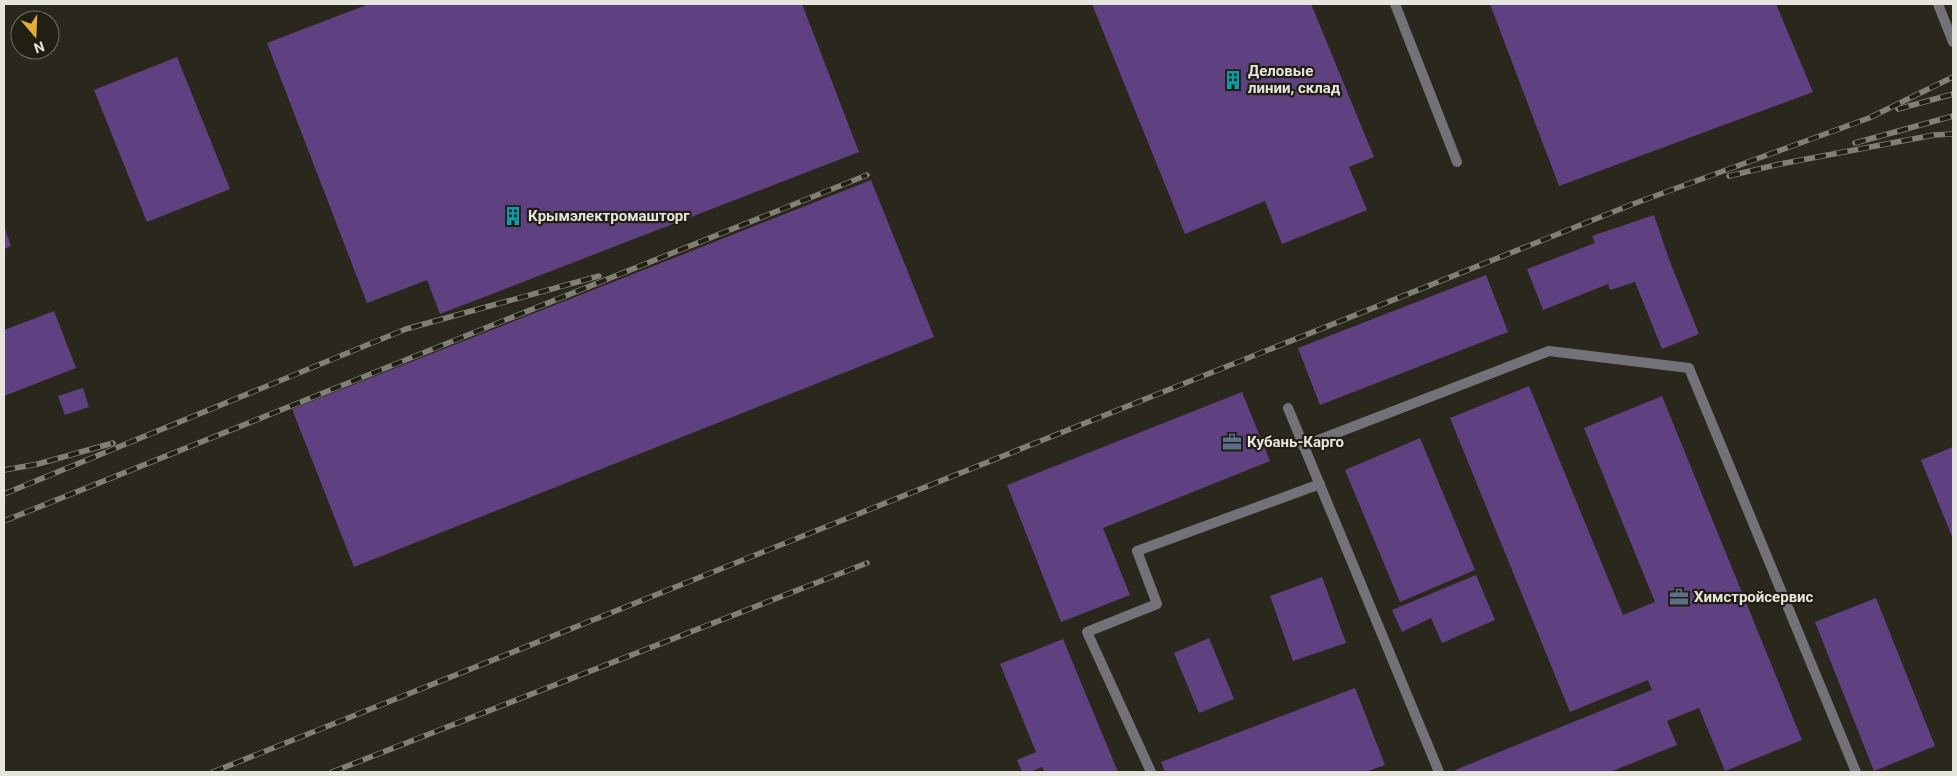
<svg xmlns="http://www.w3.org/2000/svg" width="1957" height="776" font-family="Roboto,sans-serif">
  <rect width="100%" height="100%" fill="#2a281d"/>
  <g fill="#5f4081">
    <path d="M369,4h433l57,148 -419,162 -13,-34 -60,23 -100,-260z"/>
    <path d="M1092,4h219l63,153 -25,10 18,43 -85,34 -17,-43 -80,33z"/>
    <path d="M1490,4h286l37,88 -254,94z"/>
    <path d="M177,57l53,132 -83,33 -53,-132z"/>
    <path d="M871,180l63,157 -580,230 -62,-158z"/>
    <path d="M1654,215l16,47 29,72 -37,15 -27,-67 -25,8 -2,-6 -65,26 -16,-41 68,-26 -3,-7z"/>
    <path d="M4,226l7,20 -7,3z"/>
    <path d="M1486,275l22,57 -188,73 -22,-57z"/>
    <path d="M54,311l22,57 -72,28v-66z"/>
    <path d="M1529,386l94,229 32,-13 -71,-174 78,-32 140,344 -77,31 -26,-63 -32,13 10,24 -67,27h-154l-1,-2 197,-80 -4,-10 -78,32 -120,-294z"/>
    <path d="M83,388l6,19 -24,8 -7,-19z"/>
    <path d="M1242,392l28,69 -167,67 27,67 -69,27 -54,-137z"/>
    <path d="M1420,438l55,132 -75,32 -55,-132z"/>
    <path d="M1953,447v92l-32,-79z"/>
    <path d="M1476,575l19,45 -53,23 -11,-25 -29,14 -10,-22z"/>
    <path d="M1322,577l24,66 -53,18 -23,-65z"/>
    <path d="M1876,598l59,148 -61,25 -59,-149z"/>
    <path d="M1209,638l25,61 -35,14 -25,-60z"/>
    <path d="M1063,639l55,133h-73l-3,-5 -12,5h-8l-5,-12 19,-8 -36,-88z"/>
    <path d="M1355,688l30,77 -20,7h-200l-4,-10z"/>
  </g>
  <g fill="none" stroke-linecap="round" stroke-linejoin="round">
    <g stroke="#737278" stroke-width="10">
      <path d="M1395,4l62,158"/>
      <path d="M1288,408l151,364"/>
      <path d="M1303,446l246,-95 140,17 167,404"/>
      <path d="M1151,772l-64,-140 70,-28 -20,-53 183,-67"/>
    </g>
    <path stroke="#737278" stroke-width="10" d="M1938,4l15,38"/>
    <g stroke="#818076" stroke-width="5.5">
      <g id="rail">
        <path d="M1898,109l55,-15"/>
        <path d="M1855,143l98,-27"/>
        <path d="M1729,176l51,-12 154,-29 19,-1"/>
        <path d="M4,470l34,-6 75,-21"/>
        <path d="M4,494l402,-165 193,-53"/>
        <path d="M4,521l863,-346"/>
        <path d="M213,772l1420,-568 236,-86 84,-41"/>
        <path d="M332,772l535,-209"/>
      </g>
    </g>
    <use href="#rail" stroke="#211e13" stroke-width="4" stroke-dasharray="11" stroke-linecap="butt"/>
  </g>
  <defs>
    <g id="building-bare" transform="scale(1.5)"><path d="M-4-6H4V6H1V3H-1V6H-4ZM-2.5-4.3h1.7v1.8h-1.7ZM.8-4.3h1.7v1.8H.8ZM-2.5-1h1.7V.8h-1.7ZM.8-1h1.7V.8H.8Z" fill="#0f9aa8" stroke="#211e13" stroke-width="2.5" paint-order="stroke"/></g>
    <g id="office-bare" transform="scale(1.5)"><path d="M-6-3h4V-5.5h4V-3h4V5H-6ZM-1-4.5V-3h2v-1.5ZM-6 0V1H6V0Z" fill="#5c6f8a" stroke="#211e13" stroke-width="2.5" paint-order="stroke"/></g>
  </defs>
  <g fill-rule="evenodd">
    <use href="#building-bare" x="1233" y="80"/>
    <use href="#building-bare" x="513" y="216"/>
    <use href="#office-bare" x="1232" y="442"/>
    <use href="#office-bare" x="1679" y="597"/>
  </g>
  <g text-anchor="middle" stroke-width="4.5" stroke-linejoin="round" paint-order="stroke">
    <g font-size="15" font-weight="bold" fill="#e5e4dd" stroke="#211e13" text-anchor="start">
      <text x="1248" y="76">Деловые<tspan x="1248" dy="17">линии, склад</tspan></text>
      <text x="528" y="221">Крымэлектромашторг</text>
      <text x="1247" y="447">Кубань-Карго</text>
      <text x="1694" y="602">Химстройсервис</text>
    </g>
  </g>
  <rect width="1957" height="776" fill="none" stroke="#e5e4dd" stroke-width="10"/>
  <g transform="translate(35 35) rotate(161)"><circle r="24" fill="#211e13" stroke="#6f6d64"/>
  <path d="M0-4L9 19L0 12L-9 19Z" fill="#e5ad35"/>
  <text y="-8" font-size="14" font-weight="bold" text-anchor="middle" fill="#e5e4dd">N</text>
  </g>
</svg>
